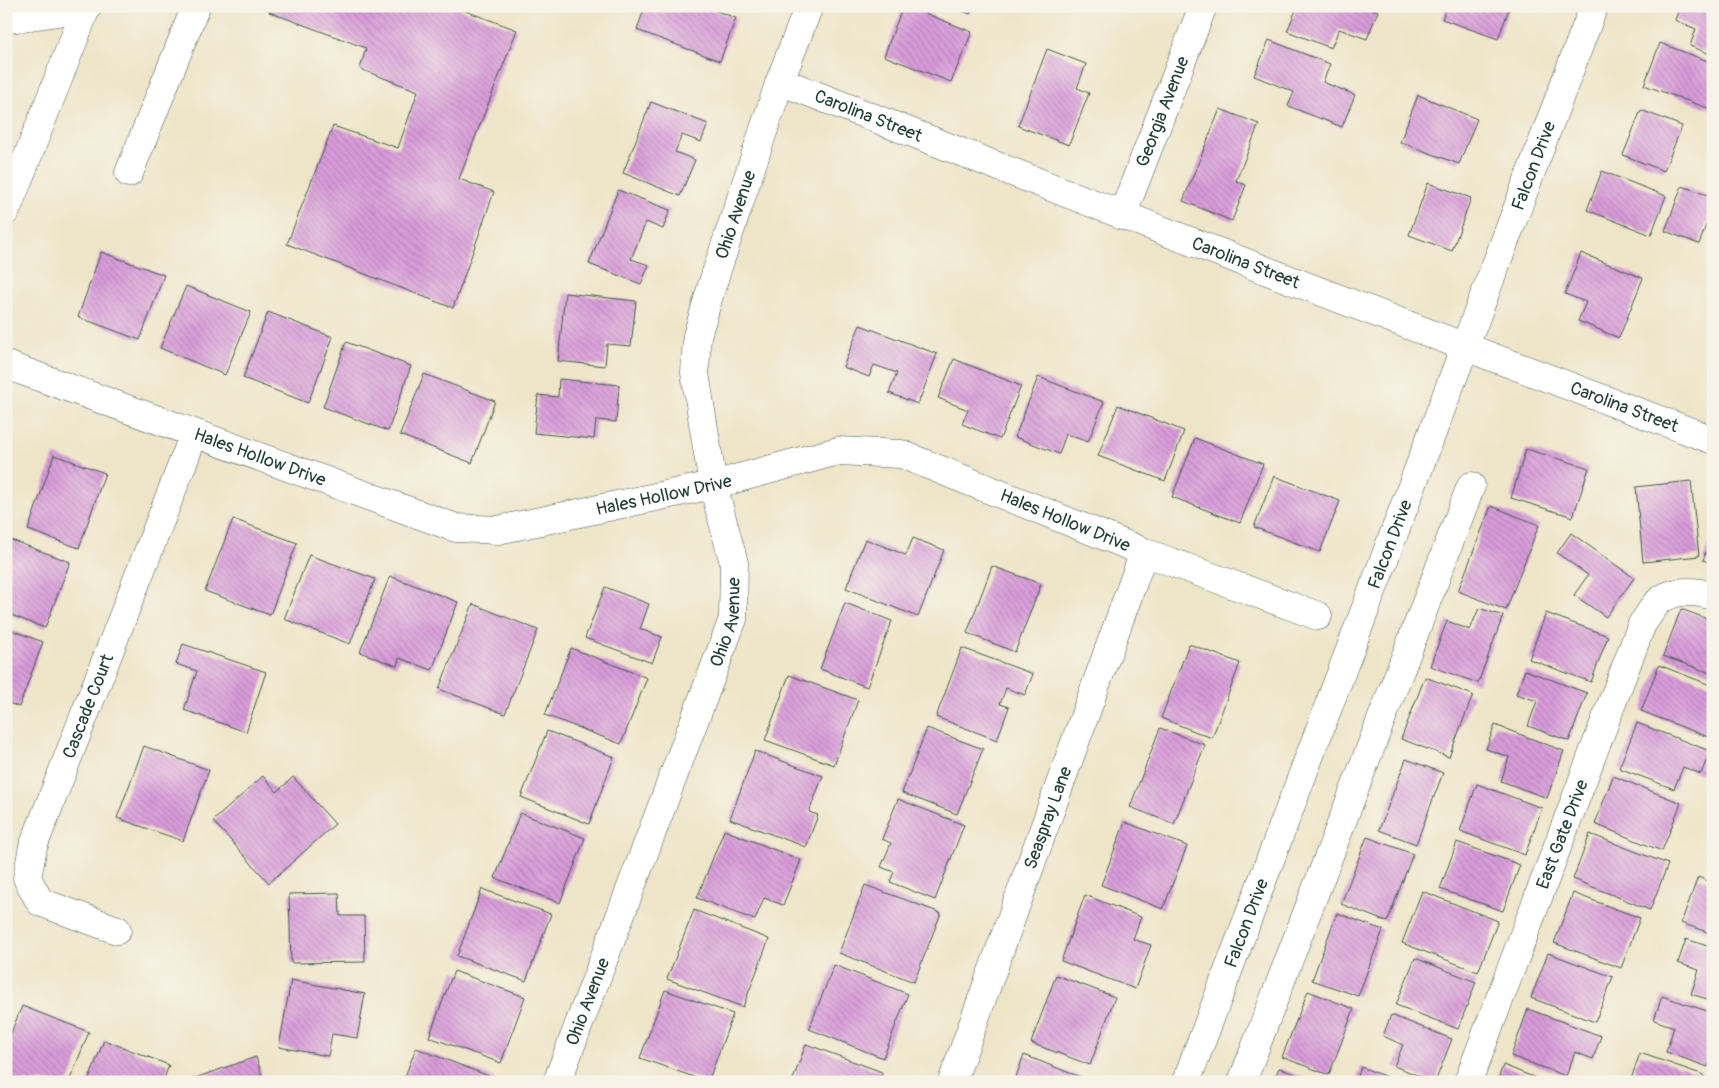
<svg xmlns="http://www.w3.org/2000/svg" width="1719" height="1088" font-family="Pangolin,sans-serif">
  <defs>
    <pattern id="building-back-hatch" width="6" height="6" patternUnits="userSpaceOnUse" patternTransform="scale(1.25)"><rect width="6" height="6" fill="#d99cda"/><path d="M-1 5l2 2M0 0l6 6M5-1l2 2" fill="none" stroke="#af80b2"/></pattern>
  </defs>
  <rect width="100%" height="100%" fill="#f7f3e8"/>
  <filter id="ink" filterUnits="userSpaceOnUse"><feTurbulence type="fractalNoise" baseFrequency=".02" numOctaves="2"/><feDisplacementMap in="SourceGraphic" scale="10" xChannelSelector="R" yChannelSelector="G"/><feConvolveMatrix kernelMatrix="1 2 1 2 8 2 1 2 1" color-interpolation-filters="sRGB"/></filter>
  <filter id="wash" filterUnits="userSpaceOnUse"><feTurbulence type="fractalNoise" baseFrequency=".0096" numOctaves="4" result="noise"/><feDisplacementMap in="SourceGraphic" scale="20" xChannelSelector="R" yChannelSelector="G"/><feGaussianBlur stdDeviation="1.12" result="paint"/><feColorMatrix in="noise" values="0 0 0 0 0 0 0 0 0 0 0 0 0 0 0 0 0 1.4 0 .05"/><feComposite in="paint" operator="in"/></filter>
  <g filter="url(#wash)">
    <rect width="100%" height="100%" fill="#eee5c9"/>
    <g id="blocks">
      <g fill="url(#building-back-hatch)">
        <path d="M271,6h181l65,24 -58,149 35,13 -41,116 -166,-64 46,-118 65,22 20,-57 -58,-22 6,-21 -97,-36z"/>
        <path d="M645,6h58l33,12 -16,43 -83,-31z"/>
        <path d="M903,6h4l65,26 -21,50 -67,-26z"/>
        <path d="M950,6h23l-3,8z"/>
        <path d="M1286,6h80l12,5 -11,28 -28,-10 -8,19 -44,-17 9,-21z"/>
        <path d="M1447,6h63l-12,33 -56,-20z"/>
        <path d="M1680,6h33v49l-23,-9 6,-17 -21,-9z"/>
        <path d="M1269,40l61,24 -7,18 32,13 -13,32 -54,-21 6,-14 -40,-16z"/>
        <path d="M1660,43l53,20v47l-69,-25z"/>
        <path d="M1047,49l39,15 -9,24 12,5 -20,52 -51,-19z"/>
        <path d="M1418,95l59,24 -18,45 -59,-22z"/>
        <path d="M651,102l57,22 -7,18 -19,-7 -7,17 20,8 -15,36 -57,-23z"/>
        <path d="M1220,109l39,15 -23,57 10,4 -14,36 -49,-20z"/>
        <path d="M1641,110l41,16 -18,45 -41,-16z"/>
        <path d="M1602,171l64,25 -15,39 -64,-25z"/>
        <path d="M1428,183l43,15 -19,53 -43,-16z"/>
        <path d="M1682,186l31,11v10l-14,37 -34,-13z"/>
        <path d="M618,190l52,20 -7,19 -17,-7 -15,37 18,6 -8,19 -52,-20z"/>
        <path d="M101,252l63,23 -24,65 -62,-23z"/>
        <path d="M1581,253l62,25 -24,60 -41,-17 8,-19 -21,-8z"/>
        <path d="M186,286l65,26 -26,63 -65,-27z"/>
        <path d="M565,293l71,8 -5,45 -24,-2 -2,22 -47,-5z"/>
        <path d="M268,312l65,25 -25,66 -65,-25z"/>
        <path d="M860,325l77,29 -19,50 -29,-11 8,-20 -23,-8 -5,12 -26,-10z"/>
        <path d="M346,342l65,24 -23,65 -65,-24z"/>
        <path d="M954,359l67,27 -21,53 -38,-15 6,-14 -30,-12z"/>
        <path d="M424,374l71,27 -23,62 -72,-28z"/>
        <path d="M1038,377l66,25 -16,40 -22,-8 -7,20 -44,-17z"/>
        <path d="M559,379l60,6 -3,37 -20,-2 -2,19 -60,-6 4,-38 20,2z"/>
        <path d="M1118,405l66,26 -19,50 -67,-25z"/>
        <path d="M1195,438l68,26 -23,59 -68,-26z"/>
        <path d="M1526,449l63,19 -16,49 -62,-19z"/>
        <path d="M54,455l51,18 -26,75 -51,-18z"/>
        <path d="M1274,476l66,25 -20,51 -66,-25z"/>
        <path d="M1691,481l8,75 -56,6 -7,-75z"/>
        <path d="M1491,506l48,19 -33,85 -48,-19z"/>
        <path d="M233,519l64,24 -27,72 -65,-24z"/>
        <path d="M1571,533l63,45 -28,39 -32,-22 14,-20 -31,-22z"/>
        <path d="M1713,534v30l-10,-4z"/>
        <path d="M6,538l64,24 -25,66 -39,-15z"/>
        <path d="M913,538l31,12 -26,67 -72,-29 19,-49 41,16z"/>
        <path d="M309,555l66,24 -25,65 -66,-25z"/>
        <path d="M992,566l49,18 -26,68 -48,-19z"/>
        <path d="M390,576l68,26 -26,68 -33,-12 -2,8 -37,-14z"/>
        <path d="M605,587l44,17 -9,25 22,8 -10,26 -67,-25z"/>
        <path d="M845,603l47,18 -25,66 -47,-18z"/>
        <path d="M473,604l65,26 -33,84 -66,-25z"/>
        <path d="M1479,608l24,8 -25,67 -48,-17 17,-45 23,9z"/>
        <path d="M1681,609l32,12v53l-50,-18z"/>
        <path d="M1546,613l62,23 -17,46 -62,-23z"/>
        <path d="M6,628l37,14 -24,65 -13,-5z"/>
        <path d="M183,644l83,28 -20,60 -62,-22 13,-39 -21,-7z"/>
        <path d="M1189,644l51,19 -28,75 -51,-20z"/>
        <path d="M571,648l76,30 -26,66 -76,-29z"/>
        <path d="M962,648l71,26 -8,21 -19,-7 -6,16 9,3 -12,33 -61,-23z"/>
        <path d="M1659,665l54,21v38l-5,13 -67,-26z"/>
        <path d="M1525,670l62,23 -18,48 -41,-15 9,-25 -21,-7z"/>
        <path d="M789,675l69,25 -24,65 -69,-25z"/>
        <path d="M1425,677l48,18 -24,62 -48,-18z"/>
        <path d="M1637,723l73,28 -9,23 -18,-7 -9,22 -55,-21z"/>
        <path d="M1495,725l69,26 -17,47 -46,-17 8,-24 -23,-8z"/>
        <path d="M927,728l56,21 -26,65 -55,-21z"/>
        <path d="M1160,728l45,17 -31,79 -44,-17z"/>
        <path d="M547,731l67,26 -25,67 -68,-27z"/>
        <path d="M144,746l65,24 -26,71 -66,-23z"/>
        <path d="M755,751l68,25 -14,36 9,3 -12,32 -76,-28z"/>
        <path d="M1406,759l37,14 -27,71 -37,-14z"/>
        <path d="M263,776l14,16 16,-15 42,47 -66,59 -56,-62z"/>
        <path d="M1613,776l68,27 -19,48 -67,-27z"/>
        <path d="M1477,784l65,24 -17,47 -65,-24z"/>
        <path d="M898,799l66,26 -29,75 -45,-18 4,-10 -13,-5 10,-24 -9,-4z"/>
        <path d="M520,813l65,25 -25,65 -65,-25z"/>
        <path d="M1125,822l62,24 -24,63 -62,-24z"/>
        <path d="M724,830l77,30 -18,45 -19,-7 -9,22 -58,-22z"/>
        <path d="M1590,834l78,30 -18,46 -77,-31z"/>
        <path d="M1367,837l46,17 -26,68 -46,-18z"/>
        <path d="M1457,842l63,23 -17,46 -63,-22z"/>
        <path d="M1698,877l15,6v51l-32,-11z"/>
        <path d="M865,885l76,28 -27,69 -75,-29z"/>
        <path d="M482,889l69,25 -25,67 -69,-25z"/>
        <path d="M1422,891l76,30 -20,51 -76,-29z"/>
        <path d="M339,893l1,23h24l1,46 -74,1 -2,-69z"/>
        <path d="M1573,893l67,25 -19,50 -67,-25z"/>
        <path d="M1085,895l56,22 -8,22 18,6 -16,44 -74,-28z"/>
        <path d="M694,910l75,29 -26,68 -76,-28z"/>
        <path d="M1337,913l46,17 -25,66 -46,-16z"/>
        <path d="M1686,939l27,9v53l-22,-7 8,-24 -21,-7z"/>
        <path d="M1548,953l65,24 -18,45 -64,-24z"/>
        <path d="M1415,958l61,24 -18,47 -62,-24z"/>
        <path d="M834,965l74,29 -25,64 -74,-29z"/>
        <path d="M454,971l71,26 -24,66 -72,-26z"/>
        <path d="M1056,975l59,22 -25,68 -59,-22z"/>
        <path d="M291,980l74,14 -8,44 -25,-4 -4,22 -49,-9z"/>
        <path d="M665,990l68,24 -25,68 -68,-24z"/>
        <path d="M1308,991l46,18 -25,66 -47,-18z"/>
        <path d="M1662,996l51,17v40l-5,14 -42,-15 8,-25 -20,-7z"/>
        <path d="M22,1006l67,26 -20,50h-63v-37z"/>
        <path d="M1528,1009l73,27 -8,23 -18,-7 -9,24 -55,-20z"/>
        <path d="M1391,1015l61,24 -17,43 -41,-16 9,-21 -20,-9z"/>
        <path d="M104,1040l65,25 -6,17h-75z"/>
        <path d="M806,1044l76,28 -3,10h-87z"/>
        <path d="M416,1048l78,30 -2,4h-81l-7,-3z"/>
        <path d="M1640,1053l64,22 -2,7h-72z"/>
        <path d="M1024,1055l69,27h-79z"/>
        <path d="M256,1057l8,25h-78v-1z"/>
        <path d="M1503,1065l43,17h-49z"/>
        <path d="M1361,1067l39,15h-44z"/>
        <path d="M1279,1068l36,14h-42z"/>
      </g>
    </g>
  </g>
  <g filter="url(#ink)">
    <use href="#blocks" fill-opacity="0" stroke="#3e564a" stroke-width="1"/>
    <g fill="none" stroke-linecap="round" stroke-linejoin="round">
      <g stroke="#3e564a" stroke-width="29">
        <g id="minor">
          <path d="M6,18l4,1 76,-11"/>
          <path id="s1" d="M780,81c310,122 621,243 933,359"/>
          <path d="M129,173l67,-167"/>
          <path d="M6,211l81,-205"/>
          <path id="s2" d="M1122,216l81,-210"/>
          <path id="s3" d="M6,365l450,163 42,2 215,-45 125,-34 63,3 243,98 174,64"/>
          <path id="s4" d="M117,930l-77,-28 -13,-24 6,-31 161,-413"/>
          <path id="s5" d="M557,1082l176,-463 1,-56 -21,-78 -18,-112 2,-37 17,-57 66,-198 29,-75"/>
          <path id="s6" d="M952,1082l192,-530"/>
          <path id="s7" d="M1186,1082l408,-1076"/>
          <path d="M1242,1082l229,-596"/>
          <path id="s8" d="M1468,1082l174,-458c5,-6 9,-14 14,-20 14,-15 39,-14 57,-8"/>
        </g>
      </g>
      <use href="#minor" stroke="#fff" stroke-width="28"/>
    </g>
  </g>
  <g text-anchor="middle" stroke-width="4" stroke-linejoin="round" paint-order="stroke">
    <g font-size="18" fill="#1f3d34" stroke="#f7f3e8">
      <text dy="6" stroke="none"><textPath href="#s2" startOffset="112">Georgia Avenue</textPath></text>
      <text dy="6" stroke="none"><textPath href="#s1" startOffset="95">Carolina Street</textPath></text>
      <text dy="6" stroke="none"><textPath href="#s7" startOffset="980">Falcon Drive</textPath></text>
      <text dy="6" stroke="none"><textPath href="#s5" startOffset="910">Ohio Avenue</textPath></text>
      <text dy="6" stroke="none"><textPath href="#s1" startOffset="500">Carolina Street</textPath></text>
      <text dy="6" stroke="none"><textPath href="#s1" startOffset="905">Carolina Street</textPath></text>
      <text dy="6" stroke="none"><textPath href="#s3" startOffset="270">Hales Hollow Drive</textPath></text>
      <text dy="6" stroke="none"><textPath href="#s3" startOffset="690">Hales Hollow Drive</textPath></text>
      <text dy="6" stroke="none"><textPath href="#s3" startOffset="1110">Hales Hollow Drive</textPath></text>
      <text dy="6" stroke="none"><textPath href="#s7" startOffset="575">Falcon Drive</textPath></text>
      <text dy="6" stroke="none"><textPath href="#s5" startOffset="491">Ohio Avenue</textPath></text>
      <text dy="6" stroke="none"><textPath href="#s4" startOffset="292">Cascade Court</textPath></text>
      <text dy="6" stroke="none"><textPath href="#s6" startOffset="281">Seaspray Lane</textPath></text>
      <text dy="6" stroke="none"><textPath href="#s8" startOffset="265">East Gate Drive</textPath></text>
      <text dy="6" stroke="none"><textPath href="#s7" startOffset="170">Falcon Drive</textPath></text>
      <text dy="6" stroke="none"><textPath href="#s5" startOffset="86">Ohio Avenue</textPath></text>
    </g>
  </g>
  <rect width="1719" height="1088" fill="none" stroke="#f7f3e8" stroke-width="25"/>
</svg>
